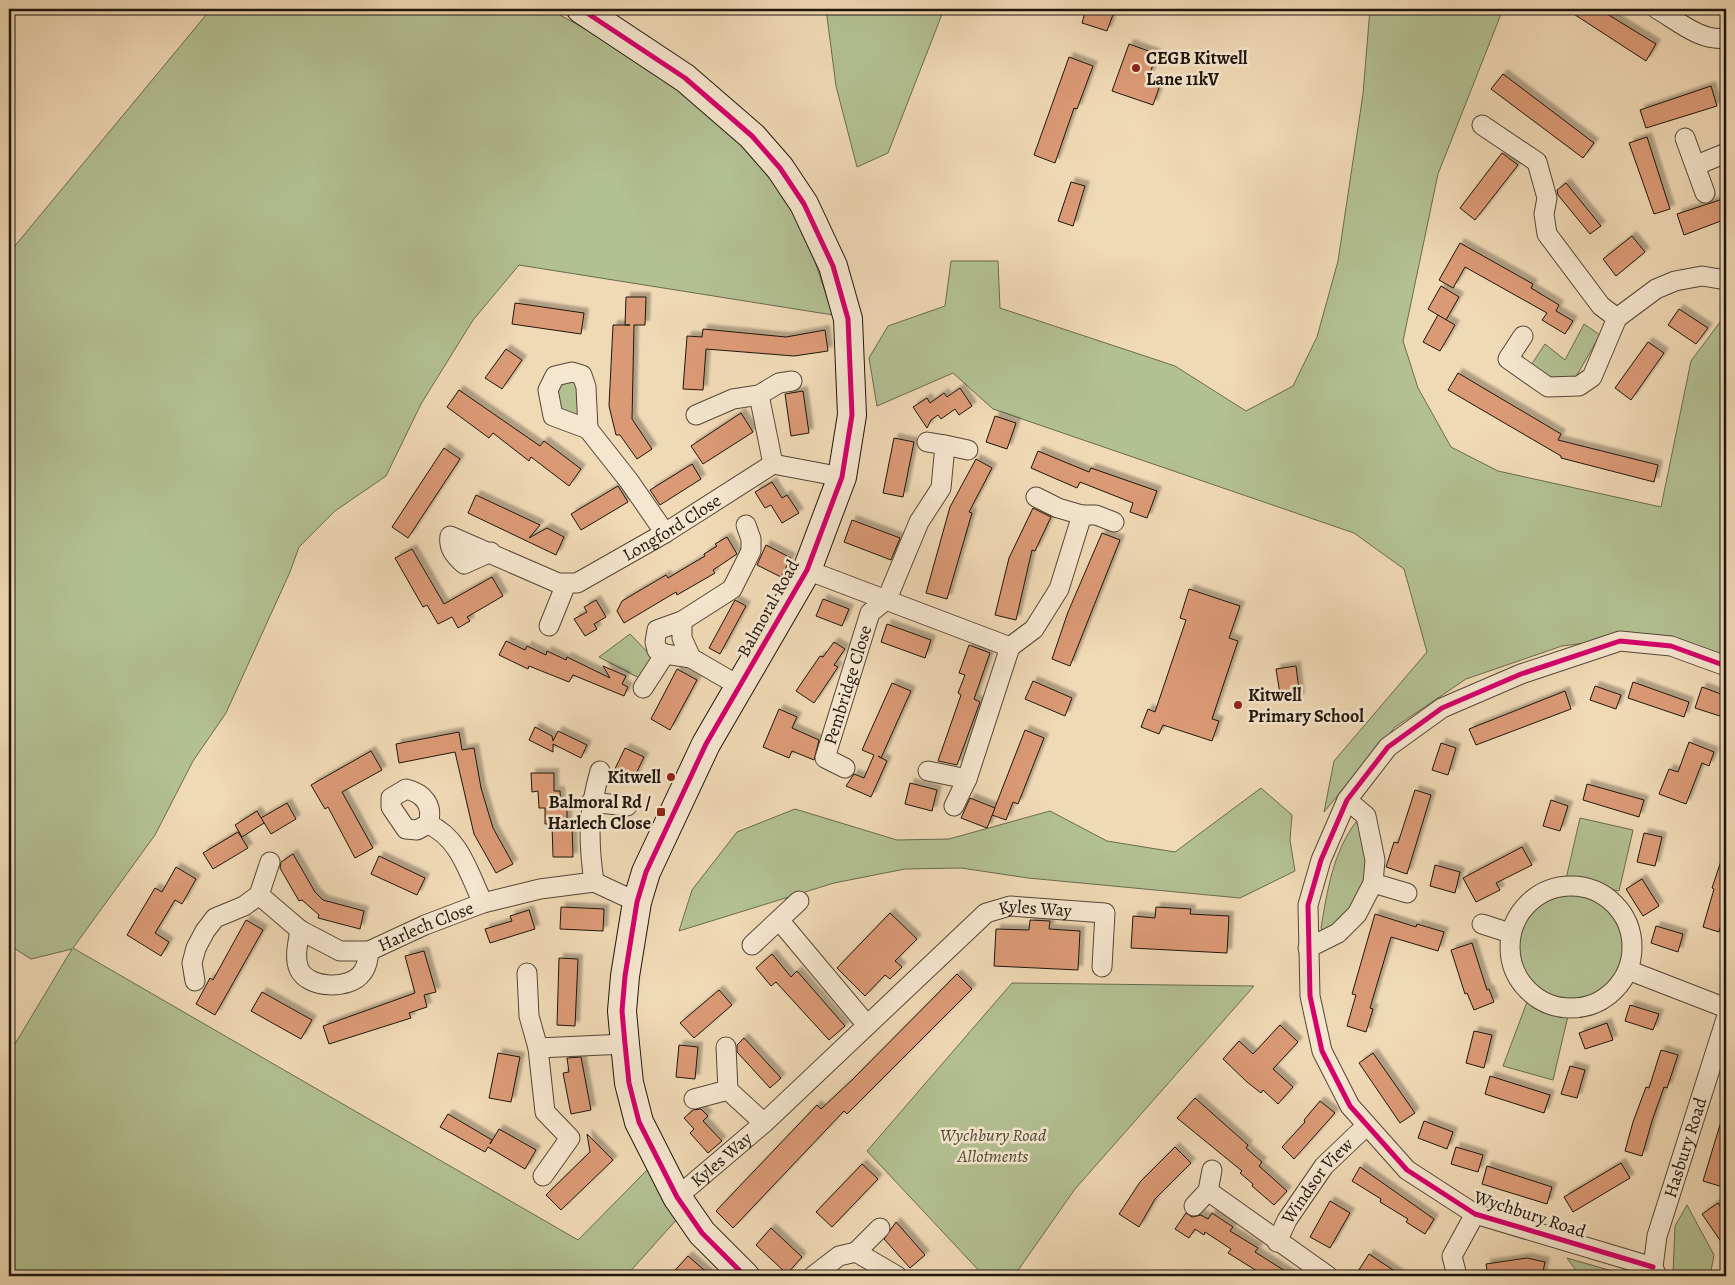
<svg xmlns="http://www.w3.org/2000/svg" width="1735" height="1285" font-family="Alegreya,serif">
  <defs>
    <filter id="shadow"><feDropShadow dx="4.5" dy="-4.5" stdDeviation="1" flood-color="#0004"/></filter>
  </defs>
  <rect width="100%" height="100%" fill="#f0d9b5"/>
  <filter id="stains"><feTurbulence type="fractalNoise" baseFrequency=".004" numOctaves="4"/><feColorMatrix values="0 0 0 0 .2 0 0 0 0 .09 0 0 0 0 .02 0 0 0 .5 -.17"/></filter>
  <radialGradient id="worn" r=".72"><stop offset=".6" stop-color="#630" stop-opacity="0"/><stop offset="1" stop-color="#630" stop-opacity=".3"/></radialGradient>
  <g fill="#b3c092" stroke="#696b4f">
    <path d="M211,9h338l128,71 68,60 56,80 32,95 -314,-50 -46,55 -52,84 -35,72 -51,35 -36,36 -9,25 -64,141 -33,48 -38,74 -82,113 505,292 72,-73 28,51 -52,58h-617v-222l63,-105 -41,10 -22,-14v-692z"/>
    <path d="M826,9h118l-56,144 -31,14 -21,-81z"/>
    <path d="M1370,9h133l-65,165 -35,167 15,47 33,59 47,24 163,36 30,-146 35,-47v341l-81,-20 -83,11 -96,33 -71,48 -71,85 10,-51 93,-109 -23,-83 -50,-36 -361,-124 -40,-36 -76,33 -8,-48 19,-32 57,-20 6,-45h47l2,47 175,58 71,45 47,-25 24,-49 21,-76 25,-167z"/>
    <path d="M1584,324l16,11 -27,47 -16,3 -26,-20 14,-21 20,16z"/>
    <path d="M578,379l4,35 -6,4 -18,-5 -2,-29z"/>
    <path d="M630,634l24,25 -13,20 -42,-22z"/>
    <path d="M1261,788l31,27 -2,25 5,31 -55,27 -212,-20 -67,-10 -56,1 -71,14 -155,48 13,-41 45,-58 58,-23 102,31 52,-1 101,-28 57,30 68,11z"/>
    <path d="M1580,818l53,12 -14,61 -53,-12z"/>
    <path d="M1356,822h3l10,47 -19,46 -27,16 -2,-3c6,-36 12,-76 35,-106z"/>
    <circle cx="1570" cy="948" r="54"/>
    <path d="M1012,983l242,3 -179,203 -61,87h-30l-117,-125z"/>
    <path d="M1527,1002l41,14 -15,64 -50,-14z"/>
    <path d="M1687,1205l27,50 -4,21h-36l-1,-3 2,-47z"/>
    <path d="M1567,1258l52,15 6,3h-45z"/>
  </g>
  <g fill="#db9a76" stroke="#1f160c" filter="url(#shadow)">
    <path d="M1086,9h29l-8,22 -25,-8z"/>
    <path d="M1566,9h33l57,35 -10,17z"/>
    <path d="M1129,44l28,10 -10,27 13,4 -7,20 -41,-14z"/>
    <path d="M1069,57l24,9 -16,43 -3,-1 -19,55 -21,-8z"/>
    <path d="M1503,74l91,69 -11,15 -92,-69z"/>
    <path d="M1711,86l6,20 -71,22 -6,-18z"/>
    <path d="M1647,137l23,72 -16,5 -25,-71z"/>
    <path d="M1502,153l16,12 -43,55 -15,-12z"/>
    <path d="M1071,182l14,4 -12,40 -15,-5z"/>
    <path d="M1566,183l35,43 -11,8 -32,-39 -1,-5z"/>
    <path d="M1726,198v21l-42,16 -7,-21z"/>
    <path d="M1632,236l13,16 -29,24 -13,-17z"/>
    <path d="M1460,243l73,41 -2,4 28,17 -3,6 17,10 -8,13 -23,-14 5,-7 -82,-46 -12,21 -14,-8z"/>
    <path d="M1441,286l18,11 -13,23 -18,-11z"/>
    <path d="M626,297h20l-1,28h-11l-2,94 20,30 -15,10 -17,-24h-4l-7,-29 4,-81h17h-5z"/>
    <path d="M515,303l69,10 -3,21 -69,-10z"/>
    <path d="M1679,309l29,19 -12,16 -28,-19z"/>
    <path d="M1438,315l17,10 -15,26 -17,-9z"/>
    <path d="M703,329l83,8 39,-7 3,21 -34,5 -88,-7 -3,41 -20,-1 4,-53 15,1z"/>
    <path d="M1648,342l16,11 -33,47 -16,-12z"/>
    <path d="M506,349l16,11 -20,29 -17,-11z"/>
    <path d="M1458,373l103,61 -3,6 100,25 -4,17 -93,-24v-2l-113,-66z"/>
    <path d="M960,388l12,18 -13,9 -4,-6 -14,10 -3,-4 -7,5 -4,8 -14,-21 14,-9 3,5 14,-10 3,4z"/>
    <path d="M459,390l81,56 4,-5 37,28 -12,17 -38,-29 -2,4 -36,-28 -4,5 -42,-31z"/>
    <path d="M803,391l6,42 -18,3 -6,-42z"/>
    <path d="M741,413l12,19 -50,32 -12,-18z"/>
    <path d="M995,416l21,7 -9,26 -21,-7z"/>
    <path d="M894,438l20,4 -11,55 -20,-4z"/>
    <path d="M444,448l16,11 -52,79 -16,-11z"/>
    <path d="M1038,451l51,21 2,-4 66,23 -10,27 -17,-6 3,-9 -53,-21 -3,6 -46,-20z"/>
    <path d="M976,459l16,9 -23,44 3,1 -25,86 -21,-6 24,-86z"/>
    <path d="M692,464l9,15 -41,26 -10,-15z"/>
    <path d="M772,482l10,16 5,-3 12,18 -17,10 -11,-18 -6,3 -10,-16z"/>
    <path d="M618,486l10,16 -47,28 -10,-16z"/>
    <path d="M476,495l64,30 -11,13 18,-10 17,9 -8,18 -88,-42z"/>
    <path d="M1033,508l18,9 -16,34 -3,-1 -16,70 -21,-5 14,-57z"/>
    <path d="M852,520l48,18 -9,22 -47,-18z"/>
    <path d="M1102,533l18,7 -50,126 -18,-7 16,-47z"/>
    <path d="M727,537l10,17 -24,16 2,3 -38,22 -1,-3 -52,31 -7,-12 5,-10 44,-26 2,3 37,-22 -1,-2 13,-8 -2,-2z"/>
    <path d="M766,545l25,13 -10,19 -24,-12z"/>
    <path d="M412,549l32,55 48,-27 11,19 -36,21 3,4 -12,7 -6,-11 -14,7 -11,-19 -4,2 -28,-49z"/>
    <path d="M1189,589l51,17 -11,32 9,3 -26,78 7,2 -7,20 -49,-16 -4,9 -18,-7 7,-18 7,3 31,-92 -6,-2z"/>
    <path d="M823,599l26,10 -7,17 -26,-10z"/>
    <path d="M596,600l10,17 -12,7 3,5 -12,7 -11,-17 13,-7 -3,-5z"/>
    <path d="M735,600l11,6 -26,48 -11,-6z"/>
    <path d="M887,624l44,16 -6,18 -44,-16z"/>
    <path d="M506,641l19,9 2,-4 19,9 1,-4 19,9 1,-3 43,21 -7,-12 23,10 -4,8 6,3 -4,9 -51,-21 -4,7 -40,-16 -1,3 -29,-14z"/>
    <path d="M834,642l11,7 -11,16 4,2 -24,36 -18,-12 24,-35 3,1z"/>
    <path d="M969,645l21,8 -16,46 6,3 -23,63 -19,-4 23,-66 -3,-2 7,-18 -6,-2z"/>
    <path d="M1296,666l4,32 -19,2 -5,-31z"/>
    <path d="M677,669l20,11 -27,50 -19,-11z"/>
    <path d="M1033,681l39,17 -7,18 -40,-17z"/>
    <path d="M1633,682l56,20 -5,15 -56,-19z"/>
    <path d="M892,683l19,8 -30,67 -3,-2 9,5 -16,36 -25,-11 8,-12 10,4 10,-23 -12,-5z"/>
    <path d="M1595,686l26,9 -5,14 -26,-9z"/>
    <path d="M1702,687l24,9v22l-31,-10z"/>
    <path d="M1565,691l6,18 -95,36 -7,-16z"/>
    <path d="M779,709l18,8 -5,11 27,12 -5,20 -22,-9 -3,7 -26,-11z"/>
    <path d="M535,727l17,9 1,5 5,-10 29,14 -6,13 -28,-14v8l-24,-12z"/>
    <path d="M1025,730l19,8 -26,66 -5,-2 -7,18 -14,-5z"/>
    <path d="M459,732l3,18 12,-2 7,40 12,40 20,36 -17,9 -22,-39 -19,-82 -56,11 -3,-19z"/>
    <path d="M1689,742l25,10 -5,14 -7,-3 -16,41 -27,-10 10,-25 9,3z"/>
    <path d="M1441,743l15,5 -8,27 -16,-5z"/>
    <path d="M625,748l19,9 -12,25 -19,-9z"/>
    <path d="M371,751l11,19 -40,22 31,56 -18,10 -27,-51 -3,2 -14,-24z"/>
    <path d="M531,773h23v18h6l1,17 6,-1v17h5l1,33h-20l-1,-33h-7v-16h-6l-1,-17 -6,1z"/>
    <path d="M910,783l27,7 -5,21 -27,-7z"/>
    <path d="M1587,784l57,16 -5,17 -56,-17z"/>
    <path d="M1415,790l16,5 -24,79 -21,-7 8,-25 4,1z"/>
    <path d="M970,798l25,10 -8,20 -26,-10z"/>
    <path d="M1551,800l17,6 -8,25 -17,-5z"/>
    <path d="M287,803l9,16 -25,15 -10,-16z"/>
    <path d="M257,811l7,12 -22,14 -7,-12z"/>
    <path d="M238,832l10,16 -35,21 -10,-16z"/>
    <path d="M1644,833l18,4 -7,29 -18,-4z"/>
    <path d="M1522,847l10,18 -36,18 4,7 -24,12 -13,-24z"/>
    <path d="M1724,852h2v54l-7,26 -16,-5 11,-38 -2,-1z"/>
    <path d="M293,854l22,38 8,8 41,11 -4,18 -42,-11 1,-3 -17,-15 -3,1 -19,-33 1,-6z"/>
    <path d="M379,856l46,22 -8,17 -46,-21z"/>
    <path d="M1435,865l25,7 -5,21 -25,-7z"/>
    <path d="M176,867l20,12 -14,25 -7,-4 -20,33 14,9 -8,14 -34,-21 28,-47 7,4z"/>
    <path d="M1642,879l17,27 -16,10 -17,-27z"/>
    <path d="M561,907l43,2 -1,22 -43,-2z"/>
    <path d="M1156,907l35,2 -1,5 39,2 -2,37 -96,-5 2,-32 22,2z"/>
    <path d="M529,910l6,19 -45,14 -5,-14 27,-8 -2,-5z"/>
    <path d="M890,913l27,26 -22,22 7,6 -12,12 -5,-4 -20,21 -28,-28z"/>
    <path d="M1375,914l41,13 1,-3 27,8 -6,19 -47,-14 -21,71 3,1 -7,23 -19,-6 9,-31 -4,-1z"/>
    <path d="M246,920l17,10 -48,85 -19,-11 14,-26 3,2z"/>
    <path d="M1030,920l20,1 -1,8 31,2 -2,39 -84,-4 2,-37 33,1z"/>
    <path d="M1656,926l27,8 -5,18 -27,-9z"/>
    <path d="M1472,943l15,47 2,-1 5,13 -20,8 -7,-17 -2,1 -14,-44z"/>
    <path d="M424,951l12,41 -12,3 3,12 -18,6 2,5 -82,26 -6,-18 92,-33 -10,-37z"/>
    <path d="M772,954l19,23 6,-6 48,55 -16,14 -53,-58 -5,4 -15,-18z"/>
    <path d="M559,958l19,1 -3,67 -18,-1z"/>
    <path d="M957,974l15,15 -125,125 -3,-3 -111,117 -17,-17 101,-106 4,4 31,-29z"/>
    <path d="M719,990l13,15 -38,33 -14,-15z"/>
    <path d="M262,992l50,28 -11,19 -50,-28z"/>
    <path d="M1630,1005l29,9 -6,16 -28,-9z"/>
    <path d="M1607,1023l6,17 -28,9 -6,-16z"/>
    <path d="M1280,1025l18,17 -25,27 20,18 -15,17 -15,-14 -2,3 -14,-11 -24,-23 16,-18 14,13z"/>
    <path d="M1474,1031l18,4 -8,33 -18,-5z"/>
    <path d="M744,1038l37,40 -11,10 -33,-36v-7z"/>
    <path d="M679,1045l19,2 -3,32 -19,-2z"/>
    <path d="M1661,1050l17,5 -11,33 -3,-1 -12,34 -10,35 -17,-5 8,-29 13,-35 3,1z"/>
    <path d="M498,1053l22,4 -9,45 -22,-4z"/>
    <path d="M1373,1053l42,60 -15,10 -41,-60z"/>
    <path d="M581,1057l10,53 -20,4 -8,-41 6,-1 -2,-14z"/>
    <path d="M1570,1066l15,4 -8,28 -16,-4z"/>
    <path d="M1490,1076l60,19 -6,18 -59,-19z"/>
    <path d="M1195,1098l53,47 -2,3 16,14 -3,4 28,25 -13,14 -22,-19 1,-2 -13,-11 2,-2 -65,-53z"/>
    <path d="M1320,1101l15,12 -41,46 -12,-12 23,-25 -1,-2z"/>
    <path d="M701,1109l7,7 -5,5 19,20 -14,12 -18,-20 4,-4 -10,-11 9,-8z"/>
    <path d="M448,1114l44,26 -2,4 9,-15 37,21 -11,19 -37,-22 -3,5 -45,-25z"/>
    <path d="M1723,1115l3,1v59l-3,12 -20,-6z"/>
    <path d="M1424,1121l29,11 -6,17 -29,-11z"/>
    <path d="M587,1134l26,26 -52,50 -15,-15 44,-43z"/>
    <path d="M1175,1147l16,16 -36,36 -16,28 -20,-13 21,-32z"/>
    <path d="M1456,1147l27,8 -5,17 -27,-8z"/>
    <path d="M1621,1163l9,15 -57,34 -9,-15z"/>
    <path d="M862,1164l16,15 -46,48 -16,-15z"/>
    <path d="M1487,1166l65,21 -5,17 -65,-20z"/>
    <path d="M1360,1167l74,52 -9,15 -19,-12 2,-3 -28,-17 1,-3 -29,-18z"/>
    <path d="M1330,1201l20,12 -20,35 -20,-11z"/>
    <path d="M1718,1203l8,12v34l-24,-35z"/>
    <path d="M1186,1213l6,4 9,-2 7,4 4,-6 21,14 -3,4 28,17 -3,4 38,24h-28l-37,-23 3,-4 -26,-17 -1,3 -9,-6 -6,9 -14,-9z"/>
    <path d="M896,1222l29,33 -15,13 -26,-29z"/>
    <path d="M771,1228l31,29 -15,17 -31,-29z"/>
    <path d="M1369,1254l33,22h-47z"/>
    <path d="M688,1256l23,20h-41z"/>
    <path d="M1527,1258l18,4 -3,14h-54l-2,-12z"/>
  </g>
  <g fill="none" stroke-linecap="round" stroke-linejoin="round">
    <g stroke="#534736" stroke-width="21">
      <g id="street">
        <path d="M1657,9c21,12 44,33 69,29"/>
        <path d="M1482,125l55,37 10,36 -3,16 3,20 54,72 16,12"/>
        <path d="M1685,138l20,55"/>
        <path d="M1697,165l29,-12"/>
        <path d="M1523,336l-15,23 40,28 31,-1 13,-9 25,-59 39,-29 19,-8 27,-5 24,4"/>
        <path d="M759,395l14,69"/>
        <path d="M696,415l37,-16 26,-4 20,-12 13,-2"/>
        <path d="M588,429l-2,-42 -4,-12 -10,-3 -17,4 -7,14 5,26 35,13 41,52 36,52"/>
        <path d="M945,445l23,5"/>
        <path d="M1036,497l22,11 24,7h14l18,7"/>
        <path id="s1" d="M491,552l-27,12c-9,-8 -16,-16 -14,-28l108,47h19l88,-50 108,-69 69,13"/>
        <path d="M807,570l203,77 24,-18 25,-40 23,-74"/>
        <path d="M682,621l50,-32 19,-38v-12l-5,-14"/>
        <path d="M682,621v17l9,20 -26,-4 -8,-4 -2,-8 2,-12z"/>
        <path d="M549,626l17,-42"/>
        <path d="M691,658l50,29"/>
        <path d="M643,688l22,-34"/>
        <path id="s2" d="M845,768l-20,-10 45,-145 17,-14 32,-77 22,-34 4,-43 -18,-3"/>
        <path d="M928,771l39,8"/>
        <path d="M591,802l36,4"/>
        <path d="M954,806l13,-27 43,-132"/>
        <path d="M428,824c6,-19 -5,-31 -22,-35l-15,9v9l15,22 11,1 11,-6c32,14 40,48 55,79"/>
        <path d="M594,882c-6,-42 -6,-69 6,-111"/>
        <path d="M1373,883l34,10"/>
        <circle cx="1571" cy="947" r="61"/>
        <path id="s3" d="M259,895l41,35 40,21h29l56,-26 58,-22 57,-14 54,-7 43,20"/>
        <path d="M779,920l88,105"/>
        <path d="M1482,924l28,9"/>
        <path d="M300,930c-2,13 -6,27 -1,39 9,20 51,21 63,4 5,-6 6,-14 7,-22"/>
        <path d="M752,945l47,-44"/>
        <path d="M1308,948l30,-15 19,-19 16,-31 2,-23 -9,-44 -19,-16"/>
        <path d="M1628,970l98,38"/>
        <path d="M527,973l2,43 9,32 7,64 25,26 -27,38"/>
        <path d="M195,981l-3,-18 4,-15 9,-17 10,-13 29,-12 15,-11 11,-33"/>
        <path d="M726,1047l2,43"/>
        <path d="M538,1048l87,-4"/>
        <path d="M694,1099l34,-9 36,33"/>
        <path d="M1208,1191l120,85"/>
        <path id="s4" d="M677,1197l87,-74 222,-210 24,-7 95,7 -3,54"/>
        <path d="M1194,1206l14,-15 4,-21"/>
        <path id="s5" d="M1277,1242l10,-22 37,-54 42,-40"/>
        <path d="M856,1252l24,-24"/>
        <path d="M1653,1267l-178,-53 -68,-44 -57,-64 -28,-55 -12,-55 -2,-91 13,-45 26,-60 41,-53 54,-39 79,-34 99,-33 51,5 55,20"/>
        <path d="M813,1276l26,-20 17,-4 41,24"/>
        <path d="M1457,1276l-5,-20 23,-42"/>
        <path id="s6" d="M1657,1276l-4,-9 4,-31 69,-217"/>
      </g>
    </g>
    <g stroke="#1f160c" stroke-width="30">
      <path id="secondary" d="M581,9l104,69 67,58 28,32 24,36 29,62 15,53 4,96 -10,62 -35,93 -101,174 -60,128 -9,30 -12,74 -3,35 3,33 4,39 10,39 38,75 25,36 43,43"/>
    </g>
    <use href="#street" stroke="#f5e6cf" stroke-width="19"/>
    <use href="#secondary" stroke="#f5e6cf" stroke-width="28"/>
    <g stroke="#f5e6cf" stroke-width="8">
      <g id="cycleway">
        <path d="M581,9l104,69 67,58 28,32 24,36 29,62 15,53 4,96 -10,62 -35,93 -101,174 -60,128 -9,30 -12,74 -3,35 3,33 4,39 10,39 38,75 25,36 43,43"/>
        <path d="M1653,1267l-178,-53 -68,-44 -57,-64 -28,-55 -12,-55 -2,-91 13,-45 26,-60 41,-53 54,-39 79,-34 99,-33 51,5 55,20"/>
      </g>
    </g>
    <use href="#cycleway" stroke="#d6006c" stroke-width="5"/>
  </g>
  <g fill="#8f2418" stroke="#f5e6cf" stroke-width="2">
    <circle cx="1136" cy="68" r="5"/>
    <circle cx="1238" cy="705" r="5"/>
    <circle cx="671" cy="777" r="5"/>
    <rect x="656" y="807" width="10" height="10" rx="2.5"/>
  </g>
  <g text-anchor="middle" stroke-width="5" stroke-linejoin="round" paint-order="stroke">
    <g font-size="18" font-weight="bold" fill="#1f160c" stroke="#f5e6cf" text-anchor="start">
      <text x="1146" y="64">CEGB Kitwell<tspan x="1146" dy="21">Lane 11kV</tspan></text>
      <text x="1248" y="701">Kitwell<tspan x="1248" dy="21">Primary School</tspan></text>
      <text x="661" y="783" text-anchor="end">Kitwell</text>
      <text x="651" y="808" text-anchor="end">Balmoral Rd /<tspan x="651" dy="21">Harlech Close</tspan></text>
    </g>
    <g font-size="18" fill="#1f160c" stroke="#f5e6cf">
      <text dy="6" stroke="none"><textPath href="#s1" startOffset="309">Longford Close</textPath></text>
      <text transform="translate(768 608) rotate(-61)" y="6">Balmoral Road</text>
      <text dy="6" stroke="none"><textPath href="#s2" startOffset="99">Pembridge Close</textPath></text>
      <text dy="6" stroke="none"><textPath href="#s4" startOffset="470">Kyles Way</textPath></text>
      <text dy="6" stroke="none"><textPath href="#s3" startOffset="190">Harlech Close</textPath></text>
      <text dy="6" stroke="none"><textPath href="#s6" startOffset="134">Hasbury Road</textPath></text>
      <text dy="6" stroke="none"><textPath href="#s4" startOffset="58">Kyles Way</textPath></text>
      <text dy="6" stroke="none"><textPath href="#s5" startOffset="74">Windsor View</textPath></text>
      <text transform="translate(1530 1214) rotate(18)" y="6">Wychbury Road</text>
    </g>
    <g font-size="18" font-style="italic" fill="#4b4934" stroke="#f5e6cf">
      <text x="993" y="1141">Wychbury Road<tspan x="993" dy="21">Allotments</tspan></text>
    </g>
  </g>
  <rect width="1735" height="1285" fill="none" stroke="#f0d9b5" stroke-width="30"/>
  <rect x="10" y="10" width="1715" height="1265" fill="none" stroke="#1f160c" stroke-width="2.5"/>
  <rect x="15" y="15" width="1705" height="1255" fill="none" stroke="#1f160c"/>
  <rect width="100%" height="100%" filter="url(#stains)"/>
  <rect width="100%" height="100%" fill="url(#worn)"/>
</svg>
